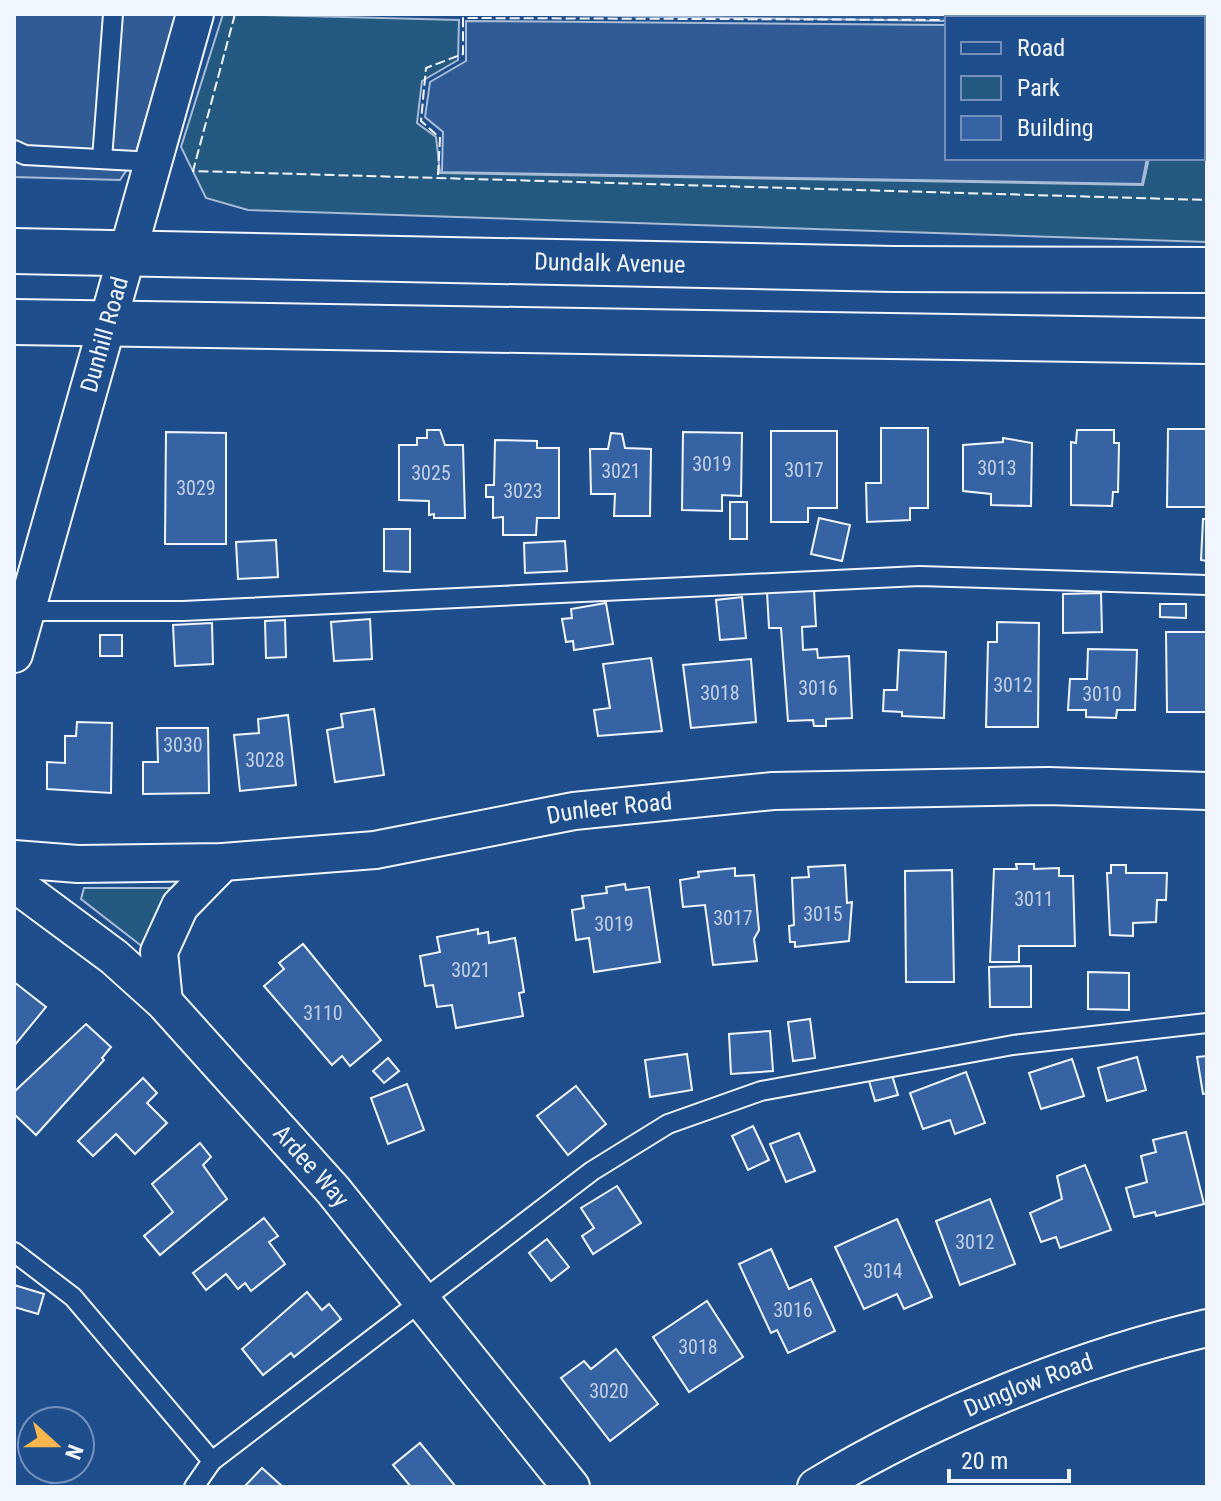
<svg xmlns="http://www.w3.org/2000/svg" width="1221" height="1501" font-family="'Roboto Condensed',sans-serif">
  <rect width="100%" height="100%" fill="#1f4e8c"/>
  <g fill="#245a82" stroke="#a8bbd7" stroke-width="2">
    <path d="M223,14l236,6 -1,40 -36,21 -5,42 19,14 4,36 703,12 6,-27h54v-15h4v99l-959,-32 -42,-12 -25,-51z"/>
    <path d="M1187,14h20v90h-4v-86h-17z"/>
    <path d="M84,888h87l3,8 -26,55 -67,-52z"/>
  </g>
  <g fill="#305b95" stroke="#a8bbd7" stroke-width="2">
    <path d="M14,14h162l-42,145 -14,21 -106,-3z"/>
    <path d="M493,14h692l-1,4 -237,3z"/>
    <path d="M466,21l481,4v133h200l-5,26 -700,-12 1,-40 -18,-15 5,-35 36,-21z"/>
  </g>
  <g fill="#3563a3" stroke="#f2f6ff" stroke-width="2">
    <path d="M881,428h47v80h-18v12l-43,2 -1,-39h15z"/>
    <path d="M1168,429h39v78h-40z"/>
    <path d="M427,430h13l5,15h18l2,73h-31v-4l-5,1v-14l-30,-1v-55h18v-7h10z"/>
    <path d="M1077,430h37v13h5l-1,49h-5l-1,14 -41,-1v-63l5,1z"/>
    <path d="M771,431h66v77h-29v14h-37z"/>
    <path d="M166,432l60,1v111h-61z"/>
    <path d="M683,432l59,1 -1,63 -19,-1v16l-40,-1z"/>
    <path d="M611,433l11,1 3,14 26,1 -1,67h-36l1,-22h-24l-1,-45h18z"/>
    <path d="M1003,438l29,5 -1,63 -40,-1v-11l-28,-3v-46l40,-3z"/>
    <path d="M495,440l42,1v7h22v70h-22l-1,17h-33v-18l-10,1v-21h-7v-12h8z"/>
    <rect x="730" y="502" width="17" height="37"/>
    <path d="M819,518l31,7 -8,36 -31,-7z"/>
    <path d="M1203,519h4v42l-6,-1z"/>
    <path d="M384,529h26v43l-26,-1z"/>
    <path d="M276,540l2,37 -40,2 -2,-37z"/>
    <path d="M565,541l2,30 -42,2 -1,-30z"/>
    <path d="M814,590l2,36 -14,1 1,23 14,-1 1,9 31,-2 3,62 -26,1v7h-12l-1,-6 -25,1 -7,-93h-12l-2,-36z"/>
    <path d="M1101,593l1,39 -39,1v-39z"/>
    <path d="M742,597l4,41 -26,2 -4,-40z"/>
    <path d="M606,603l7,41 -39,6 -1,-9 -7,1 -4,-23 10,-1 -1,-9z"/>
    <path d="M1160,604h26v14l-26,-1z"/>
    <path d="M370,619l2,40 -38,2 -3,-39z"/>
    <path d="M285,620l1,37 -20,1 -1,-37z"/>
    <path d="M997,622l42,1 -1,104h-52l2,-85h9z"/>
    <path d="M212,623l1,41 -38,2 -2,-41z"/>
    <path d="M1166,632h41v80h-40z"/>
    <rect x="100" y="635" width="22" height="21"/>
    <path d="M1088,649l49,1 -2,60h-18l-1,8 -30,-1v-7h-18l2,-31h17z"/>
    <path d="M899,650l47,2 -2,66 -42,-2v-4l-19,-1 1,-21h13z"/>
    <path d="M651,658l11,73 -64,5 -4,-26 16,-2 -7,-44z"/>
    <path d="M751,659l5,63 -65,6 -8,-63z"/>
    <path d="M374,709l10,66 -49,7 -8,-52 16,-3 -2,-13z"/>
    <path d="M288,715l8,70 -56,6 -6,-56 25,-2 -1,-14z"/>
    <path d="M77,722l35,1 -1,70 -64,-4v-27l18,1v-27h11z"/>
    <path d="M157,728h51l1,65 -66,1v-32h15z"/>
    <path d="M1016,864h18v5l25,-1v8h14l2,70h-56v16h-29l4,-93h23z"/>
    <path d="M845,865l2,38 5,-1 -3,39 -54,6v-5h-5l-1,-16 5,-1 -2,-47 17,-1 -1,-10z"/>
    <path d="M1111,865h15v8h41l-1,27h-9l-1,22 -23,1v13l-23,-1 -3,-62h4z"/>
    <path d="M735,868v8l19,-1 5,55 -5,9 3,22 -44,4 -8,-60 -22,2 -3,-27 19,-3 -1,-5z"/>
    <path d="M952,870l2,112h-48l-1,-111z"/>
    <path d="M625,884l1,6 23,-3 11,75 -66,10 -5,-34 -13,2 -4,-30 12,-2 -2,-12 25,-3 -1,-6z"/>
    <path d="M478,929v5l10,-2 1,11 26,-5 9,54 -5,1 4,23 -67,12 -4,-23 -15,2 -4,-22 -8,1 -5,-30 20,-4 -3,-15z"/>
    <path d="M303,944l78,96 -31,26 -8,-10 -10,9 -68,-79 20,-17 -5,-6z"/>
    <path d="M1031,966v41h-41l-1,-40z"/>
    <path d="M1088,972l41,1v37l-41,-1z"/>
    <path d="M14,982l32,25 -32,39z"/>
    <path d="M810,1019l5,39 -22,3 -5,-39z"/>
    <path d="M86,1024l25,23 -9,11 2,2 -68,75 -22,-21v-22z"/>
    <path d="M770,1031l3,40 -42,3 -2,-40z"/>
    <path d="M687,1054l5,36 -42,7 -5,-37z"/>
    <path d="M1207,1056v37l-4,1 -6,-37z"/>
    <path d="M1137,1057l9,33 -39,11 -9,-33z"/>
    <path d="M388,1058l11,13 -15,12 -11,-12z"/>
    <path d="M1072,1059l12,37 -43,13 -12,-36z"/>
    <path d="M966,1072l19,51 -30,11 -5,-14 -27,9 -13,-36z"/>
    <path d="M892,1075l6,20 -23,6 -6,-20z"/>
    <path d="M143,1078l14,15 -10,10 20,20 -32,31 -19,-20 -23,22 -15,-15z"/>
    <path d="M407,1084l17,46 -36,14 -17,-46z"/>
    <path d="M576,1086l30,38 -38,31 -31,-39z"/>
    <path d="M753,1126l16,34 -21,10 -16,-34z"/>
    <path d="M1186,1132l18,72 -48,12 -1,-4 -21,5 -8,-29 21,-6 -6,-26 15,-4 -3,-12z"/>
    <path d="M799,1133l16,38 -29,11 -16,-38z"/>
    <path d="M200,1143l11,14 -8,8 24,34 -67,56 -16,-19 29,-24 -21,-28z"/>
    <path d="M1085,1165l26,65 -51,18 -4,-11 -15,5 -11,-29 32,-14 -5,-23z"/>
    <path d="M617,1186l24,37 -48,31 -11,-18 12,-8 -13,-20z"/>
    <path d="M990,1199l25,65 -55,21 -24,-64z"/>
    <path d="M264,1218l14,18 -9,6 16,22 -34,27 -6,-8 -7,6 -12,-15 -20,16 -13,-17z"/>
    <path d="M897,1219l35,78 -28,12 -7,-15 -33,15 -29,-62z"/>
    <path d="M547,1239l22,28 -18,14 -22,-28z"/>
    <path d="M771,1249l18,40 22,-10 24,52 -47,22 -11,-23 -6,3 -32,-69z"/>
    <path d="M14,1285l30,9 -6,20 -24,-7z"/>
    <path d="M307,1292l15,18 7,-6 12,15 -47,38 -3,-4 -28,22 -21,-26z"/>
    <path d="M707,1301l36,56 -54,35 -36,-55z"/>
    <path d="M616,1349l42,55 -48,37 -49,-63 23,-17 7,8z"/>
    <path d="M420,1443l36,44h-45l-18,-22z"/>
    <path d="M262,1468l21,19h-39z"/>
  </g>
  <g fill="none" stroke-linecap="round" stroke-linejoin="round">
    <g stroke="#f2f6ff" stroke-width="22">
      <g id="lane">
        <path d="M14,150l11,5 129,7"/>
        <path d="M102,159l11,-145"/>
        <path d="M25,611h158l736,-35 288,9"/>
        <path d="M14,1252l59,45 139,164"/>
        <path d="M194,1487l18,-26 380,-290 76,-47 93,-33 252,-46 194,-22"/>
      </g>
    </g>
    <g stroke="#f2f6ff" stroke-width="40">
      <g id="street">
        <path id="s1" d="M14,654l181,-640"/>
        <path id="s2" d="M14,859l64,5 145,-2 152,-12 199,-39 199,-20 275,-5 159,5"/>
        <path id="s3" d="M14,883l100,74 50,45 169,188 238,297"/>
        <path d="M164,1002l-5,-50 21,-46 43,-44"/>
        <path id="s4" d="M816,1487c116,-70 259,-128 391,-159"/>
      </g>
    </g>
    <g stroke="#f2f6ff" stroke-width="48">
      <g id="primary">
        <path id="s5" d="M14,251l880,18 313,1"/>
        <path d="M14,322l1193,19"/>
      </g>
    </g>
    <use href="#lane" stroke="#1f4e8c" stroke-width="18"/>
    <use href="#street" stroke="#1f4e8c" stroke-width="36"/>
    <use href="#primary" stroke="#1f4e8c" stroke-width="44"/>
    <g stroke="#f2f6ff" stroke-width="2" stroke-dasharray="10 4" stroke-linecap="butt">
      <path d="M235,14l-42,157 1014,29"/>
      <path d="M1176,18l1,-4"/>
      <path d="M438,175l2,-37 -19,-17 5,-53 37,-14v-36l484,2"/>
    </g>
  </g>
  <g text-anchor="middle" stroke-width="6" stroke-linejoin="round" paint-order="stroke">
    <g font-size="20" fill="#c3d1e8">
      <text x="712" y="471">3019</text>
      <text x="997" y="475">3013</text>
      <text x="804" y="477">3017</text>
      <text x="621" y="478">3021</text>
      <text x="431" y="480">3025</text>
      <text x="196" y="495">3029</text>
      <text x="523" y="498">3023</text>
      <text x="1013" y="692">3012</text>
      <text x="818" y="695">3016</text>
      <text x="720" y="700">3018</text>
      <text x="1102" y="701">3010</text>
      <text x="183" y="752">3030</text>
      <text x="265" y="767">3028</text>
      <text x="1034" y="906">3011</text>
      <text x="823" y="921">3015</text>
      <text x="733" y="925">3017</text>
      <text x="614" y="931">3019</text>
      <text x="471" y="977">3021</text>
      <text x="323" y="1020">3110</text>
      <text x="975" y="1249">3012</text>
      <text x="883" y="1278">3014</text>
      <text x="793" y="1317">3016</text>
      <text x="698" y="1354">3018</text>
      <text x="609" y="1398">3020</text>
    </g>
    <g font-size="24" fill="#f2f6ff" stroke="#1f4e8c">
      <text dy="8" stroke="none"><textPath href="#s5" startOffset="596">Dundalk Avenue</textPath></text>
      <text dy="8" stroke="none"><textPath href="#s1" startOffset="332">Dunhill Road</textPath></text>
      <text dy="8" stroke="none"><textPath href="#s2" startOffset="600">Dunleer Road</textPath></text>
      <text dy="8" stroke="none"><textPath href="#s3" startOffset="412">Ardee Way</textPath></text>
      <text dy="8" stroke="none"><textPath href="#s4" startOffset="236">Dunglow Road</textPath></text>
    </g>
  </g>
  <rect width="1221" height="1501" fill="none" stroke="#f2f6ff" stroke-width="32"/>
  <rect x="945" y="16" width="260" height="144" fill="#1f4e8c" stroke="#7391ba" stroke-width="2"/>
  <rect x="961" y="42" width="40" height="12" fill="#1f4e8c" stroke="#7391ba" stroke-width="2"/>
  <text x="1017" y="56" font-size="24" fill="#f2f6ff">Road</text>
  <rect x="961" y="76" width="40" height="24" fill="#245a82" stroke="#7391ba" stroke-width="2"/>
  <text x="1017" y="96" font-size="24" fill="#f2f6ff">Park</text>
  <rect x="961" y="116" width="40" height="24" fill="#3563a3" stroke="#7391ba" stroke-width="2"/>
  <text x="1017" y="136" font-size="24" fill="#f2f6ff">Building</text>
  <g transform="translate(56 1445) rotate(111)"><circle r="38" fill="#1f4e8c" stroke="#7391ba" stroke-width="2"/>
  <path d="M0-6L14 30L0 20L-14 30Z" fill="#ffb74d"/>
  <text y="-12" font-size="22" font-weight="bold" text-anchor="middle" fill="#f2f6ff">N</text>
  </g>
  <path d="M949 1469v12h120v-12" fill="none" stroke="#f2f6ff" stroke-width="4"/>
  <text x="961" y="1469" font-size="24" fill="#f2f6ff" stroke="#1f4e8c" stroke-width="6" paint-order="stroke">20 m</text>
</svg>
